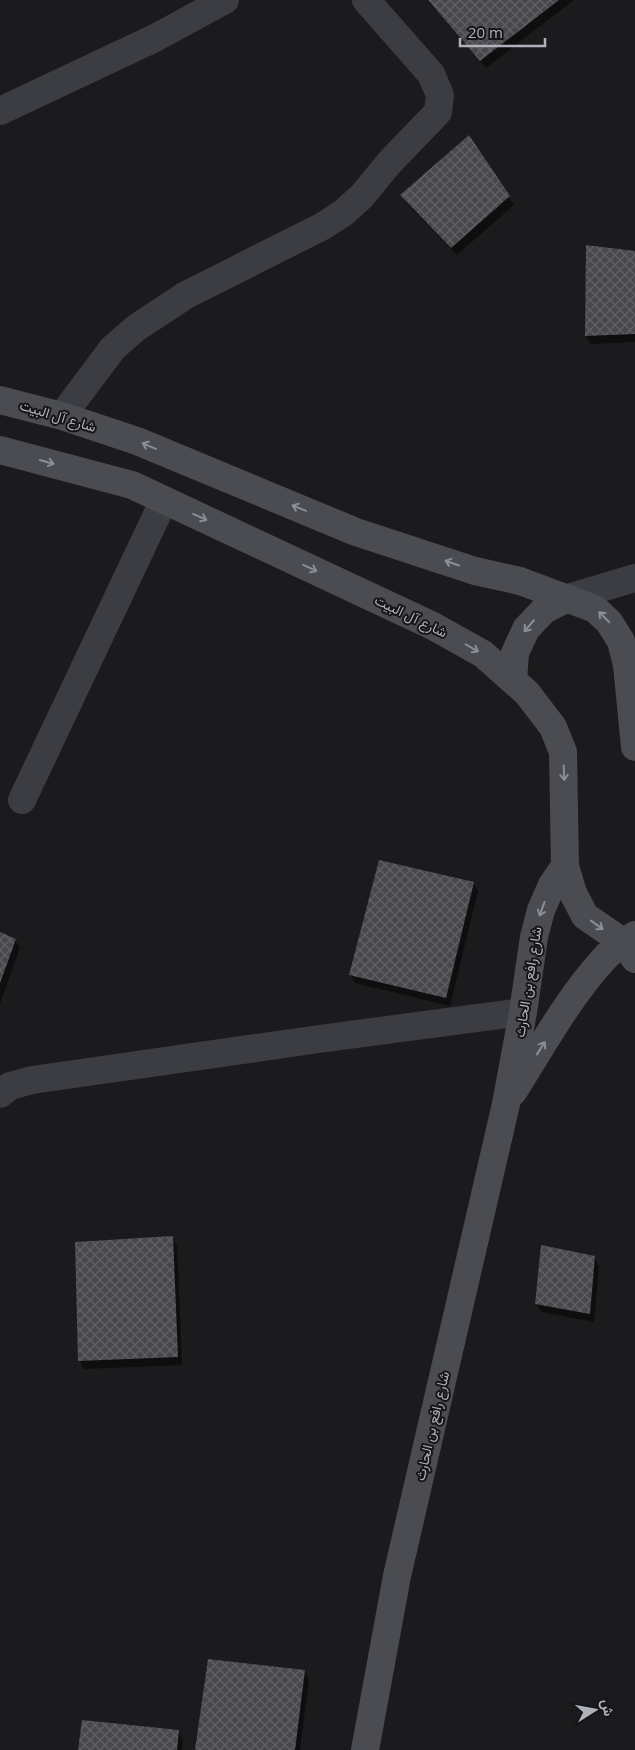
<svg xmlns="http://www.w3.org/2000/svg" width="635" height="1750" font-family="'Open Sans',Vazirmatn,sans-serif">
  <defs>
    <pattern id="building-cross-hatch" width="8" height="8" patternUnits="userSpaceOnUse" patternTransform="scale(1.25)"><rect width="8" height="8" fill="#48484d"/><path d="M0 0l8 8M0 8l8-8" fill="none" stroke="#606065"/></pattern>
  </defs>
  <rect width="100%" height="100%" fill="#1b1b1d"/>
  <g fill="#0007">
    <path d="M427,0h147l-88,68z"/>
    <path d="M469,137l45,68 -57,50 -51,-52 -4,-8z"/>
    <path d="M635,252v90l-44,2 -5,-8z"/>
    <path d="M473,883l5,8 -28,115 -95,-23 -5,-9z"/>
    <path d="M0,933l15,7 5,8 -20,56z"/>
    <path d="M172,1238l5,8 5,119 -98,4 -5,-9z"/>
    <path d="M594,1257l5,9 -5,56 -53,-10 -5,-8z"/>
    <path d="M304,1671l5,8 -9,71h-104z"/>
    <path d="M178,1732l5,8 -1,10h-103z"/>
  </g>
  <g fill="url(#building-cross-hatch)">
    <path d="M428,0h131l-79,61z"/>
    <path d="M469,135l41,61 -59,52 -51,-53z"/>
    <path d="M586,245l49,6v83l-50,2z"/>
    <path d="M379,860l95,22 -28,116 -97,-23z"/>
    <path d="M0,932l16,7 -16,44z"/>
    <path d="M173,1236l5,121 -100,4 -3,-119z"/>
    <path d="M541,1245l54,11 -5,58 -55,-10z"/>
    <path d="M208,1659l97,11 -10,80h-100z"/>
    <path d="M82,1720l97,10 -2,20h-99z"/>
  </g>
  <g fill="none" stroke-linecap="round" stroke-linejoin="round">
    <g stroke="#3c3d42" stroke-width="28">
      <path d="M0,111l155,-73 70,-38"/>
      <path d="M62,416l51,-68 23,-20 50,-33 137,-69 20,-13 19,-17 27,-33 49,-51 2,-17 -9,-21 -65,-74"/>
      <path d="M568,598l67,-20"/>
      <path d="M22,800l142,-300"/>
      <path d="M0,1094l10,-8 22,-6 287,-41 204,-27"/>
    </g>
    <g stroke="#4a4c52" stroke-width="28">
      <path d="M0,400l62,16 75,25 219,91 119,39 45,10 75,28 14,13 12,19 6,24 8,82"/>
      <path d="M0,450l132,35 301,141 50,28 44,39 26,34 10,25 2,114 8,27 12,23 38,26 12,17"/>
      <path d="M513,680l2,-27 11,-24 18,-19 24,-12"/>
      <path d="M513,1092c28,-44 54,-92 89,-131 9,-11 21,-19 33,-26"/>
      <path d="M365,1750l32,-174 109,-472 17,-92 11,-75 7,-27 11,-25 13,-19"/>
    </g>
  </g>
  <defs><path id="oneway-shaft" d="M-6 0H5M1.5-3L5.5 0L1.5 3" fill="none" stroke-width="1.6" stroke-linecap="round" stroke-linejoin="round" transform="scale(1.25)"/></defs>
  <g stroke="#8c8e96">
    <use href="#oneway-shaft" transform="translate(149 446) rotate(-157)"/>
    <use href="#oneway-shaft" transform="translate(47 462) rotate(16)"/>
    <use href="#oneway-shaft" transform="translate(299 508) rotate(-158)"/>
    <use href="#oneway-shaft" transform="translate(200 517) rotate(25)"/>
    <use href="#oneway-shaft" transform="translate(452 563) rotate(-161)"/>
    <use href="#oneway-shaft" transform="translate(310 568) rotate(25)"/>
    <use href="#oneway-shaft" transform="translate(604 617) rotate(-135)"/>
    <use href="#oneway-shaft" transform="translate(529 626) rotate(130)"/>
    <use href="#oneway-shaft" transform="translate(472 648) rotate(30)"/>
    <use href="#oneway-shaft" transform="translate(564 773) rotate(88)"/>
    <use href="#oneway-shaft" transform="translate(542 909) rotate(110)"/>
    <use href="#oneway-shaft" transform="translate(597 925) rotate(36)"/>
    <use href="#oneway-shaft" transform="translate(541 1048) rotate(-58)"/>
  </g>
  <g text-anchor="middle" stroke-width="4" stroke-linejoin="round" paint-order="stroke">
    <g font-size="14" fill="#afb2bb" stroke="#161618">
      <text transform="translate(58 416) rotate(17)" y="5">شارع آل البيت</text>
      <text transform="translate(411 616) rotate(26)" y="5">شارع آل البيت</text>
      <text transform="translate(528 982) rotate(-81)" y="5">شارع رافع بن الحارث</text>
      <text transform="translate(432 1426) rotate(-77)" y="5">شارع رافع بن الحارث</text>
    </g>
  </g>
  <g transform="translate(595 1710) rotate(79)" stroke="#161618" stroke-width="4" paint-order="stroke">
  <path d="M0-4L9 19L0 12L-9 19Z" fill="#afb2bb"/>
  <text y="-8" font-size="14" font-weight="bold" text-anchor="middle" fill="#afb2bb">ش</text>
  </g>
  <path d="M460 38v8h85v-8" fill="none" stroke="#afb2bb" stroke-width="2.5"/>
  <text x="468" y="38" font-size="15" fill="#afb2bb" stroke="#161618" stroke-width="4" paint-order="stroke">20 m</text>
</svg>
